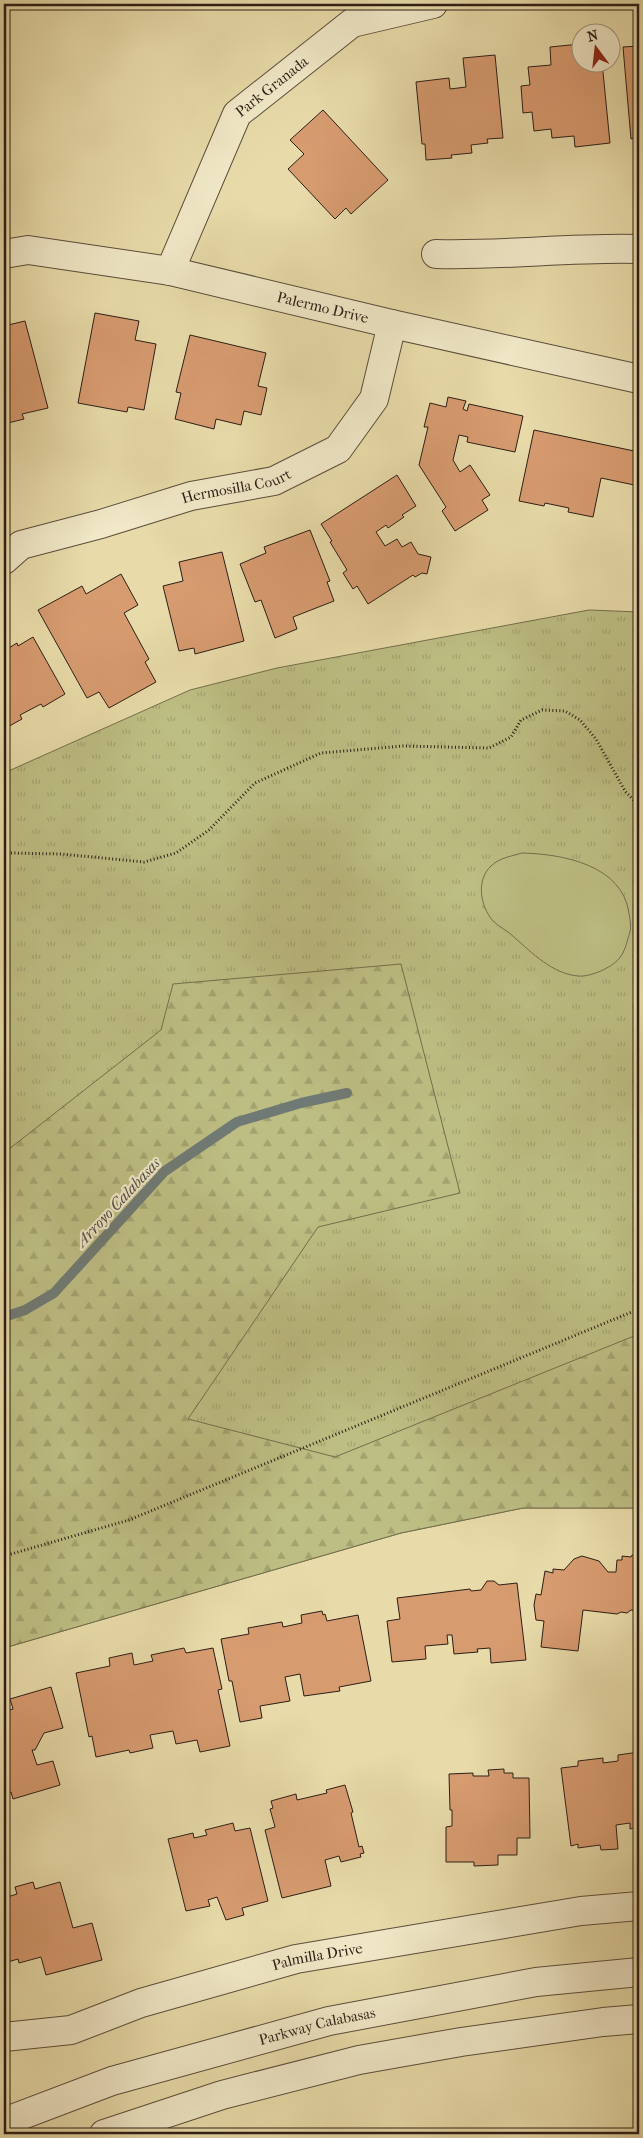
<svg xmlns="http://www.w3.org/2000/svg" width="643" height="2138" font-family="'IM FELL French Canon',serif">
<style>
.grass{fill:url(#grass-tufts);stroke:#746e4d}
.forest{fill:url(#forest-firs);stroke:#746e4d}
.garden{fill:#bdbe83;stroke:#746e4d}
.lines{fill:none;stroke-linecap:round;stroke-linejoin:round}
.stream{stroke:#707a75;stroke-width:10}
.building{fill:#d79b70;stroke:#2c1e17}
.minor-casing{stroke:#5b4d3c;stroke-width:30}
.path{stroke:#2c1e17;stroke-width:3;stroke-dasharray:1 2.5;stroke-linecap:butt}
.minor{stroke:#f0e8c7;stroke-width:28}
.labels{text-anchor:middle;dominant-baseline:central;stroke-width:4.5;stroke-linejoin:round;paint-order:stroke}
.street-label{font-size:15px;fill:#2c1e17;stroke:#f0e8c7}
.water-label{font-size:16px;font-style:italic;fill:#4e4c46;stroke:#f0e8c7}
</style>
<defs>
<pattern id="grass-tufts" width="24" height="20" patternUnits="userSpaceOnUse" patternTransform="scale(1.25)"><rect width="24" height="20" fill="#bdbe83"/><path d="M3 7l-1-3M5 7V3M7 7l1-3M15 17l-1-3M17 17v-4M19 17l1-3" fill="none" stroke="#a3a370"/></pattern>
<pattern id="forest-firs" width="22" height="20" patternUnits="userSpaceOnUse" patternTransform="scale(1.25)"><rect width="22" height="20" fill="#bdbe83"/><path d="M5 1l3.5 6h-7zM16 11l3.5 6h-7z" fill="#a3a370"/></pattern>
</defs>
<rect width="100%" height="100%" fill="#e8dba9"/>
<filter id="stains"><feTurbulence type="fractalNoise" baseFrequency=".004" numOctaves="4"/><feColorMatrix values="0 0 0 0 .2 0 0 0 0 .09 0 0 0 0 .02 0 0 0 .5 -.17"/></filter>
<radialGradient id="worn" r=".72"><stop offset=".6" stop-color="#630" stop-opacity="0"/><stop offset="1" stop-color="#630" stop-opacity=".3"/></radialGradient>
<path class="grass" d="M 589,610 L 639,612 L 639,1508 L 523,1508 L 401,1533 L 4,1648 L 4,773 L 190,690 L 277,668 Z"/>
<path class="forest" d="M 401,964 L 460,1193 L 318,1227 L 188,1419 L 335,1457 L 639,1334 L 639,1508 L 523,1508 L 401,1533 L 4,1648 L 4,1153 L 161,1030 L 173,984 Z"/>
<path class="garden" d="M 522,853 C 563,854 622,865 629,913 C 630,921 632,927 629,935 C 624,954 621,961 603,970 C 597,973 585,977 578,976 C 553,974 532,953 514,937 C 508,931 499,927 493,921 C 480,906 476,880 491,866 C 499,858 512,856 522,853 Z"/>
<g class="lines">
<path class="stream" d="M 4,1317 L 25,1310 L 54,1293 L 165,1171 L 237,1122 L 301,1103 L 347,1093"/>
</g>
<g class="building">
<path d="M 580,44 L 580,62 L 602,62 L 610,143 L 575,147 L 574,136 L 552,138 L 551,129 L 534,131 L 532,112 L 523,113 L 521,86 L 530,85 L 528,67 L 551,65 L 550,47 Z"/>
<path d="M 639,46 L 639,148 L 637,148 L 636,138 L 631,139 L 623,47 Z"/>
<path d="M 495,55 L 503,138 L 487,139 L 488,143 L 471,145 L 472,153 L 451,155 L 452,158 L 426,160 L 425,144 L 422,144 L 416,82 L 449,78 L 450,89 L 466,87 L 463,58 Z"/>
<path d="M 323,110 L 388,180 L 351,214 L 346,208 L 335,219 L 288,169 L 304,154 L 290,140 Z"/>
<path d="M 95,313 L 139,321 L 135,340 L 156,344 L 144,410 L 128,407 L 127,412 L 78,403 Z"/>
<path d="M 25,321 L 48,408 L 22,414 L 24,419 L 4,424 L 4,323 L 4,326 Z"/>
<path d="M 190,335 L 266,353 L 258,386 L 267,388 L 261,415 L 244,411 L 241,425 L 216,419 L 214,429 L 175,419 L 181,393 L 176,392 Z"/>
<path d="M 448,397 L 466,401 L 463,409 L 467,411 L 469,404 L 523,416 L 515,452 L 467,442 L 468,437 L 459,435 L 453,460 L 460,472 L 470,465 L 490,495 L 482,500 L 488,510 L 455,531 L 442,511 L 446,507 L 419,465 L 428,427 L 424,427 L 430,403 L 446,407 Z"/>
<path d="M 534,430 L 639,452 L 639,486 L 601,478 L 593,517 L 568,512 L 569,508 L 545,503 L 544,506 L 519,501 Z"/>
<path d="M 397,475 L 416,506 L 402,515 L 404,517 L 388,528 L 386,525 L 376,532 L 385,546 L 397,539 L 402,547 L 411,542 L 418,554 L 431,557 L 427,574 L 422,573 L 415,577 L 413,575 L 368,604 L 357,586 L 353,589 L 343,573 L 347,570 L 330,542 L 332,541 L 321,524 Z"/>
<path d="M 310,530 L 330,581 L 327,582 L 334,601 L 293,617 L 297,629 L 275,638 L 261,600 L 255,602 L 240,564 L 266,553 L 264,547 Z"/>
<path d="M 222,552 L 244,641 L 195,654 L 194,648 L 179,651 L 163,586 L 183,581 L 179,562 Z"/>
<path d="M 121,574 L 138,605 L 124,613 L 149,659 L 145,662 L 156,682 L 109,708 L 99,692 L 87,698 L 38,610 L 82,586 L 86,594 Z"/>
<path d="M 33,637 L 65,694 L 43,707 L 41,704 L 20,715 L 22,719 L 4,729 L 4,651 L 17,643 L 18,646 Z"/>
<path d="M 632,1555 L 639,1555 L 639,1611 L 631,1610 L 627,1613 L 621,1612 L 617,1614 L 583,1610 L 578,1651 L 541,1647 L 544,1621 L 536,1620 L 534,1605 L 536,1594 L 541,1595 L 545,1571 L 553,1573 L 553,1569 L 564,1570 L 574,1559 L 582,1556 L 599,1561 L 608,1572 L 616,1572 L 617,1560 L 622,1560 L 622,1556 L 631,1557 Z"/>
<path d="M 487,1581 L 494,1581 L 499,1585 L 517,1583 L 526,1660 L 491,1663 L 490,1648 L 477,1649 L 478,1652 L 454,1654 L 452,1635 L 447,1635 L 448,1644 L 425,1646 L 426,1659 L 392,1662 L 387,1621 L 400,1619 L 397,1598 L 470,1589 L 471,1591 L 481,1590 Z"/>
<path d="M 322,1611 L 323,1615 L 325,1614 L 327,1621 L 358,1615 L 371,1681 L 339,1687 L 340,1691 L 304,1696 L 300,1674 L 285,1677 L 290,1701 L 260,1706 L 262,1718 L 240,1722 L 232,1681 L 229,1681 L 221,1639 L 249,1634 L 248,1628 L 282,1622 L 283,1627 L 302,1623 L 301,1615 Z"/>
<path d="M 184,1648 L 186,1653 L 213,1648 L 222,1689 L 218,1690 L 230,1746 L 200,1752 L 197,1740 L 176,1744 L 173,1731 L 150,1735 L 153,1748 L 130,1753 L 129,1750 L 96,1757 L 92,1736 L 89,1737 L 76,1673 L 110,1666 L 109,1658 L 132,1653 L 134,1665 L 153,1661 L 151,1655 Z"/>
<path d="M 51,1687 L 63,1728 L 44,1733 L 35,1750 L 32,1750 L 37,1765 L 53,1761 L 60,1785 L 13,1799 L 11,1792 L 6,1794 L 4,1786 L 4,1702 L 7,1711 L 13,1709 L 10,1699 Z"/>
<path d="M 639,1752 L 639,1827 L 630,1829 L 630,1823 L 616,1825 L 618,1849 L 601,1850 L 600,1845 L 578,1848 L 578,1844 L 571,1846 L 561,1768 L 578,1766 L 578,1761 L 603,1758 L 603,1763 L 618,1761 L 618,1755 Z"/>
<path d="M 504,1769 L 504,1773 L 513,1773 L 513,1778 L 529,1778 L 530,1838 L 517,1838 L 517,1855 L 498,1855 L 498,1865 L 474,1866 L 474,1862 L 446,1862 L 446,1827 L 452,1826 L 452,1810 L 450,1810 L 449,1774 L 473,1773 L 473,1776 L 489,1776 L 488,1770 Z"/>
<path d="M 345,1785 L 353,1812 L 351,1813 L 359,1847 L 362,1846 L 364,1853 L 360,1854 L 361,1857 L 341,1862 L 339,1856 L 325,1860 L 331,1886 L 282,1898 L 265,1830 L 275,1827 L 270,1809 L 273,1808 L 271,1801 L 296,1794 L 297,1800 L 327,1793 L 326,1790 Z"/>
<path d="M 233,1823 L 235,1831 L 250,1828 L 268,1901 L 242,1908 L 244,1915 L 226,1920 L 217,1897 L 208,1900 L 210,1906 L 186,1911 L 168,1839 L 193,1833 L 194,1838 L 207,1835 L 205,1830 Z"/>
<path d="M 33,1882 L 35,1889 L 60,1882 L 73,1928 L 92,1923 L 102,1960 L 46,1975 L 41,1957 L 19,1963 L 18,1959 L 4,1963 L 4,1898 L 17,1894 L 15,1887 Z"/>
</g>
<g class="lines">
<g class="minor-casing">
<g id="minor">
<path id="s1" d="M 4,254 L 28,250 L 170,271 L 392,324 L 639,379"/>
<path d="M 436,254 C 504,256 571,247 639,249"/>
<path id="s2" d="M 170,271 L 237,114 L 352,23 L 433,4"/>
<path id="s3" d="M 4,560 L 21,545 L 101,524 L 191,496 L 274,481 L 338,449 L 374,399 L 392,324"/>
<path id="s4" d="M 4,2037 L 71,2030 L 141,2003 L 296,1959 L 581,1911 L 639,1906"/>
<path id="s5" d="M 4,2122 L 112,2081 L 329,2021 L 536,1982 L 639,1972"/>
<path d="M 104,2134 L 222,2095 L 359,2060 L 461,2042 L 603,2022 L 639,2019"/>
</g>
</g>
<g class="path">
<path d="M 4,854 L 9,853 L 61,854 L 144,862 L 176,853 L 209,830 L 255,783 L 321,753 L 403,746 L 489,748 L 511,737 L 521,720 L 542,710 L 565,711 L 580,720 L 596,739 L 625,791 L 639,806"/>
<path d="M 4,1556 L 129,1520 L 639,1309"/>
</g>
<use href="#minor" class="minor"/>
</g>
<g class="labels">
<g class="street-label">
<text stroke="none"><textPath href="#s2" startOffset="215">Park Granada</textPath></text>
<text stroke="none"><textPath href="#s1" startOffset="325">Palermo Drive</textPath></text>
<text stroke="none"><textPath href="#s3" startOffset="246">Hermosilla Court</textPath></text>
<text stroke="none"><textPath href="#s4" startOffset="325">Palmilla Drive</textPath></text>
<text stroke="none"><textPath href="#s5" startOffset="328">Parkway Calabasas</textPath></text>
</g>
<g class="water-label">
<text transform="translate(118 1202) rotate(-47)">Arroyo Calabasas</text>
</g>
</g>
<rect width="643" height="2138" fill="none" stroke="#e8dba9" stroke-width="20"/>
<rect x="5" y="5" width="633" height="2128" fill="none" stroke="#2c1e17" stroke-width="2.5"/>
<rect x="10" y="10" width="623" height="2118" fill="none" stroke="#2c1e17"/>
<g transform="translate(596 48) rotate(345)"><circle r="24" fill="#f0e8c7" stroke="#a29781"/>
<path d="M0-4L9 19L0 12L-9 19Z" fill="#8f2418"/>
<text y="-8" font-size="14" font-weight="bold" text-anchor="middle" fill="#2c1e17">N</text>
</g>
<rect width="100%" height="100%" filter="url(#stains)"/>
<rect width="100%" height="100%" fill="url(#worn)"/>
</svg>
